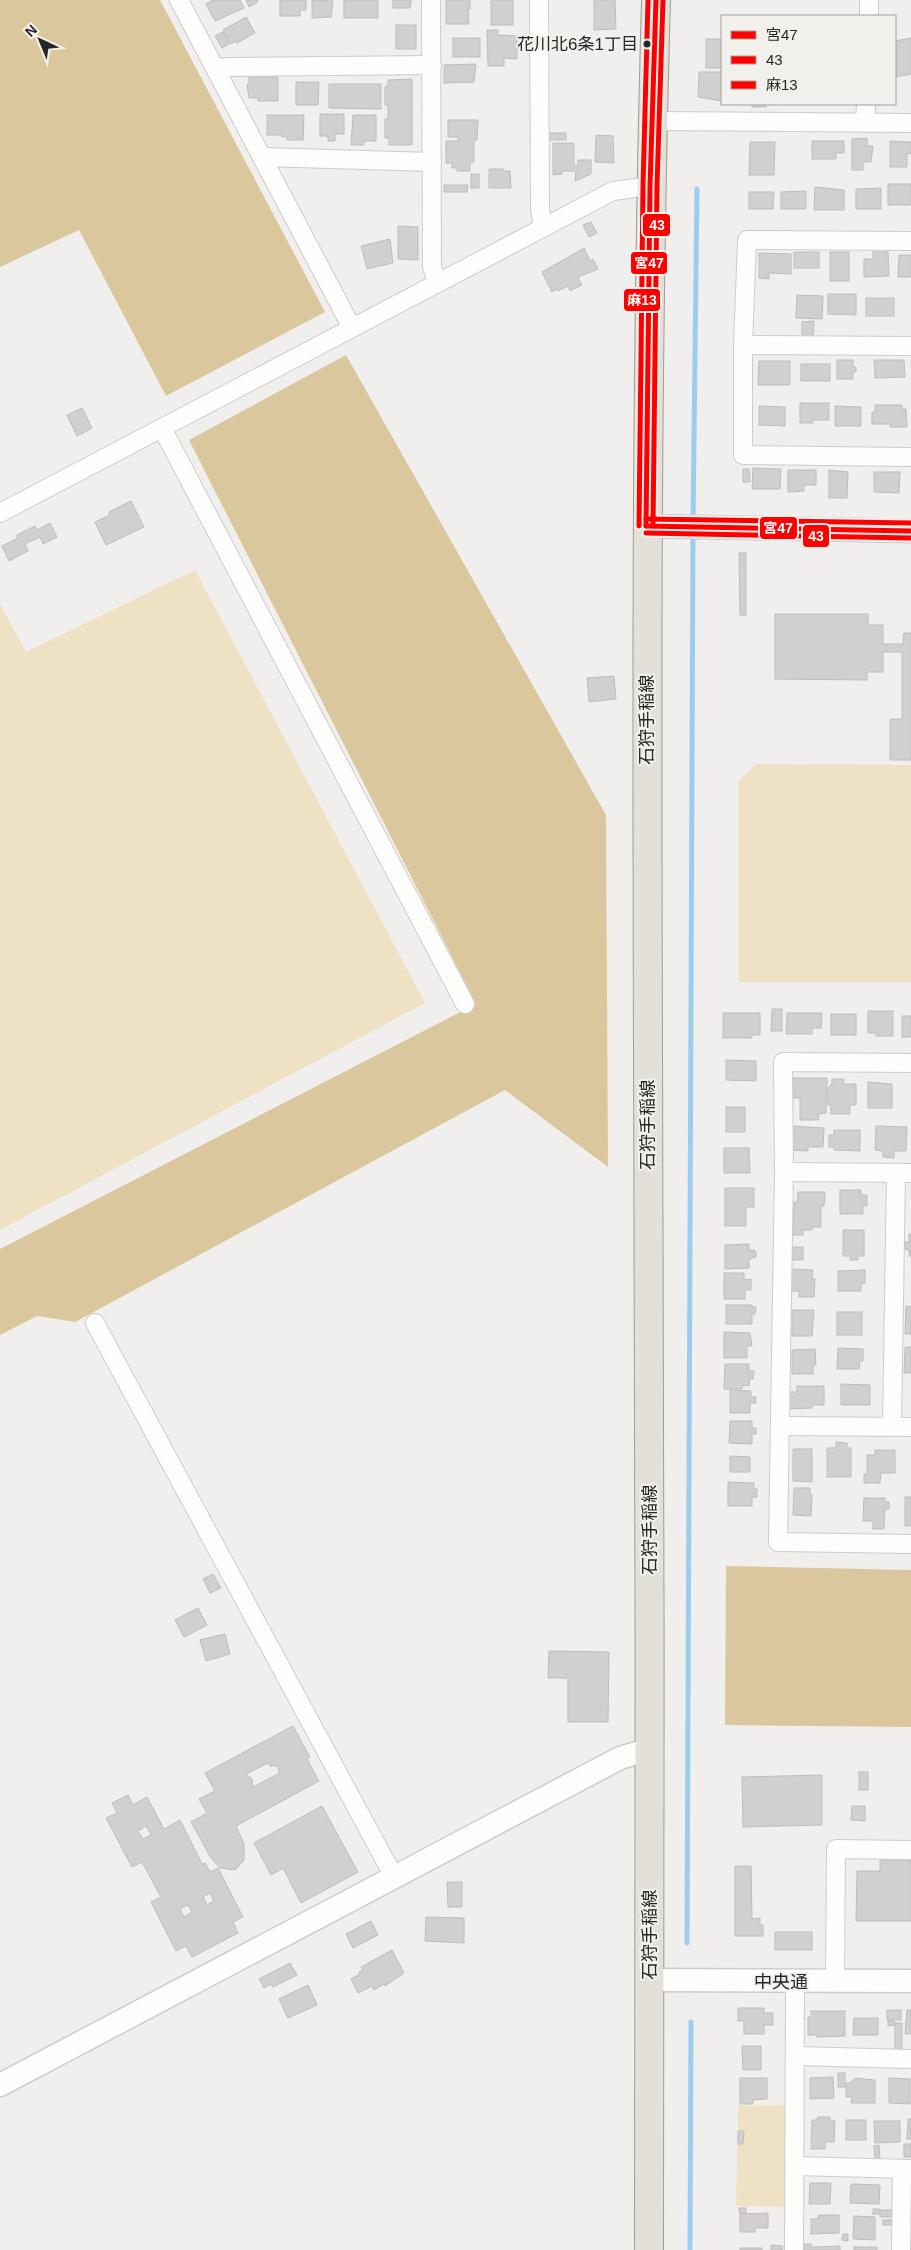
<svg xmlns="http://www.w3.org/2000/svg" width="911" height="2250" font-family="Helvetica,'Noto Sans JP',sans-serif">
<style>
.green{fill:#efe1c4}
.forest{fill:#dac79e}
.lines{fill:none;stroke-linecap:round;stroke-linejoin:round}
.stream{stroke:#9ccdee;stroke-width:5}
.building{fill:#d1d0cf;stroke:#bebdbc;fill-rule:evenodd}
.minor-casing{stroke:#cecccb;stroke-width:20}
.tertiary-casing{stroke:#cecccb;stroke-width:25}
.primary-casing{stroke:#a19c91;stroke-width:30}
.minor{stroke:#fdfdfc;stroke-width:18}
.tertiary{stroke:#fdfdfc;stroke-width:22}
.primary{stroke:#e3e0d9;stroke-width:28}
.bus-1-casing{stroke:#f2f0ec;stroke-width:9}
.bus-2-casing{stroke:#f2f0ec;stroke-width:9}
.bus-3-casing{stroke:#f2f0ec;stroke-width:9}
.bus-1{stroke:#f00;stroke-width:5}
.bus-2{stroke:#f00;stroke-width:5}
.bus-3{stroke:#f00;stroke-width:5}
.bus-dot{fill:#272624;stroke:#f2f0ec;stroke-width:2}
.labels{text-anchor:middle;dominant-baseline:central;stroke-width:4;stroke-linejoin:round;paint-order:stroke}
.bus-label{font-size:17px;fill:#272624;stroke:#f2f0ec;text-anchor:end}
.street-label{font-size:18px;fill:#272624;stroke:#f2f0ec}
.line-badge{stroke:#f2f0ec;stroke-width:2}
.badge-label{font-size:14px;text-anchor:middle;font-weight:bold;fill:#fff}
</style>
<rect width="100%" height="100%" fill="#f1efed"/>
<g class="green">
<path d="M 195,570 L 425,1003 L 0,1230 L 0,604 L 26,652 Z"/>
<path d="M 756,764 L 911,765 L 911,982 L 739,982 L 738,781 Z"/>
<path d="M 787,2105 L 787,2207 L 736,2206 L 738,2106 Z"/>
</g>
<g class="forest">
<path d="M 0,0 L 160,0 L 325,312 L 166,396 L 79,230 L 0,267 Z"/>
<path d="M 346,355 L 606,815 L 608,1167 L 505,1090 L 75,1322 L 37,1316 L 0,1335 L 0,1249 L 476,1004 L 189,440 Z"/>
<path d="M 726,1566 L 911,1570 L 911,1727 L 725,1725 Z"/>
</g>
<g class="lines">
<g class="stream">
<path d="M 693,522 L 697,189"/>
<path d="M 687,1943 L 693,533"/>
<path d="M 690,2250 L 691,2022"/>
</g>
</g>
<g class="building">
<path d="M 213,0 L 240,0 L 244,8 L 215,21 L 206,4 Z"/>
<path d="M 246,0 L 257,0 L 258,2 L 249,7 Z"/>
<path d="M 280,0 L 306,0 L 306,10 L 300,10 L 300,16 L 280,16 Z"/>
<path d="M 312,0 L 333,1 L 331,17 L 312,18 Z"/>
<rect x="344" y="0" width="34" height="18"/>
<path d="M 393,0 L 411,0 L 410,8 L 393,8 Z"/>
<path d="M 446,0 L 470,0 L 470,9 L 468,9 L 469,24 L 446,24 Z"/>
<rect x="491" y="0" width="22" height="25"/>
<path d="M 594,0 L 615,0 L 616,29 L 594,30 Z"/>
<path d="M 246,17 L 255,33 L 237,43 L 236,41 L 231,44 L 223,30 Z"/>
<rect x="396" y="25" width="20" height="24"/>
<path d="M 487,30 L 498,30 L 498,35 L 517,36 L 517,59 L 504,58 L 504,66 L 488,66 Z"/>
<path d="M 223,32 L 229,44 L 222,48 L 215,36 Z"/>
<rect x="453" y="38" width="27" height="19"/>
<path d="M 911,38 L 911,74 L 895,77 L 895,41 Z"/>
<rect x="706" y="39" width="16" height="29"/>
<path d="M 476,64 L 474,82 L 444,83 L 444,65 Z"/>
<path d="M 699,72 L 722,72 L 722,101 L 698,97 Z"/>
<path d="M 249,77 L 278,77 L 278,101 L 258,101 L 258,98 L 249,98 L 247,84 L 249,84 Z"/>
<path d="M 412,79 L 412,145 L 389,145 L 389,138 L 385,138 L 385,119 L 388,119 L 388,105 L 385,105 L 385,86 L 388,86 L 388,80 Z"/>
<path d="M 296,82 L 319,82 L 318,105 L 296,105 Z"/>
<path d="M 329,84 L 381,84 L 381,109 L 329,108 Z"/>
<rect x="752" y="104" width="14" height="3"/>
<path d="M 320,114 L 344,114 L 344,134 L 335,134 L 335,141 L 328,141 L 328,136 L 320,136 Z"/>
<path d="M 267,115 L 304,115 L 303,140 L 287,140 L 287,137 L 282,137 L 282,135 L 267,135 Z"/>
<path d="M 353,115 L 376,115 L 376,141 L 364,141 L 364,145 L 351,145 Z"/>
<path d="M 448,120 L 478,120 L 477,140 L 474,140 L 474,162 L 470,162 L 470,171 L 457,171 L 457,168 L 452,168 L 452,163 L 446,163 L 446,141 L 458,141 L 458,137 L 448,137 Z"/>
<rect x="550" y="133" width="16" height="7"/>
<path d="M 596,135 L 613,136 L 614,163 L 595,162 Z"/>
<path d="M 867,138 L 867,146 L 873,146 L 871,162 L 863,162 L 863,170 L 852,170 L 852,139 Z"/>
<path d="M 812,141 L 844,141 L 844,153 L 836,153 L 836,159 L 812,159 Z"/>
<path d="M 890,141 L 911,142 L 911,154 L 907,153 L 907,167 L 890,167 Z"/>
<path d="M 750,142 L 775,142 L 774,175 L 749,175 Z"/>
<path d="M 553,143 L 574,143 L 574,166 L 578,166 L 578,160 L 591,160 L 591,174 L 575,181 L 576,171 L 562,171 L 562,174 L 553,175 Z"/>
<path d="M 489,169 L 503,169 L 503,171 L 510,171 L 511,188 L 489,188 Z"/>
<rect x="471" y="174" width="8" height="14"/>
<rect x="888" y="184" width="23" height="21"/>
<path d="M 444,185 L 468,185 L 467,192 L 444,192 Z"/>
<path d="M 815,187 L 844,190 L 844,210 L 814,210 Z"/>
<path d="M 881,188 L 881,209 L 856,209 L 856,189 Z"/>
<path d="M 806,191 L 806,209 L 781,209 L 781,192 Z"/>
<path d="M 749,192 L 774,192 L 773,209 L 749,209 Z"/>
<path d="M 591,222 L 597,233 L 589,237 L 583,225 Z"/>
<path d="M 398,226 L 418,227 L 418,260 L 398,259 Z"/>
<path d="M 390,239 L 393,263 L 367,269 L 361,246 Z"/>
<path d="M 584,248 L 590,261 L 593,259 L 598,269 L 578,277 L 582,285 L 570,291 L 568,286 L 558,291 L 557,289 L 552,292 L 542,272 Z"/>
<rect x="794" y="252" width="25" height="16"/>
<rect x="830" y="252" width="19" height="29"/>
<path d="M 873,252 L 888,252 L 889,276 L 864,277 L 864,259 L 873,259 Z"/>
<path d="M 759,253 L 791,254 L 791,274 L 769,273 L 769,279 L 759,278 Z"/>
<path d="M 899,255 L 911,255 L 911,277 L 898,277 Z"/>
<path d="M 828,294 L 856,294 L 856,315 L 828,314 Z"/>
<path d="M 797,295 L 823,296 L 822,319 L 796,318 Z"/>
<rect x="866" y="298" width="28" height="18"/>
<path d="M 814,321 L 813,337 L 802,337 L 802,322 Z"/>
<path d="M 837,360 L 853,360 L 853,367 L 856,367 L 856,372 L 853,372 L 853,379 L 837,379 Z"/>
<path d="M 874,360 L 904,360 L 905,377 L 875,378 Z"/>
<path d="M 759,361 L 790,361 L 790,385 L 758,385 Z"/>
<rect x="801" y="364" width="29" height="17"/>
<path d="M 800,403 L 829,403 L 829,420 L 813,420 L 813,423 L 800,423 Z"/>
<path d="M 875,405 L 902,405 L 902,409 L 906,409 L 907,427 L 890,427 L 890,424 L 872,424 L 872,412 L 875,412 Z"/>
<path d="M 759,406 L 785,407 L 785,426 L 759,425 Z"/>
<path d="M 835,406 L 861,407 L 861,426 L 835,426 Z"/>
<path d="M 82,408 L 92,428 L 77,436 L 67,415 Z"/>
<path d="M 753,468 L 781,469 L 780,489 L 752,489 Z"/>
<path d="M 743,469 L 749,469 L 750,482 L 743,482 Z"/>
<path d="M 788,470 L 816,470 L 816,485 L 804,485 L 804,491 L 788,492 Z"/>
<path d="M 829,470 L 848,472 L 847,498 L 829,498 Z"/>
<path d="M 874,472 L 900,472 L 899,493 L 874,492 Z"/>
<path d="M 131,501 L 144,527 L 106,545 L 95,522 L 110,515 L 109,512 Z"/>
<path d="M 50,523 L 57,537 L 43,544 L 40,537 L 25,544 L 28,551 L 9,561 L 2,546 L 18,538 L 17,535 L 35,526 L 37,530 Z"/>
<path d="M 739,553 L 746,553 L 746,615 L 740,615 Z"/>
<path d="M 775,614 L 868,614 L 868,625 L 883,625 L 883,644 L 903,644 L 904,633 L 911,633 L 911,760 L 890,760 L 890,719 L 902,719 L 902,652 L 883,652 L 883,672 L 867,672 L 867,680 L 775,679 Z"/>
<path d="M 614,676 L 616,699 L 589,702 L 587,678 Z"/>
<path d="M 772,1009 L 782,1009 L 782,1031 L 771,1031 Z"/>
<path d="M 868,1011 L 893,1011 L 893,1036 L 876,1036 L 876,1033 L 868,1033 Z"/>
<path d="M 723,1013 L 760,1013 L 760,1035 L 752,1035 L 752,1038 L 723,1038 Z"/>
<path d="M 787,1013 L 822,1013 L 821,1028 L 812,1028 L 812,1034 L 786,1034 Z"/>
<rect x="831" y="1014" width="25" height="21"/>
<rect x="902" y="1016" width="9" height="21"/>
<path d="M 726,1060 L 756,1061 L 756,1081 L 726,1080 Z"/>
<path d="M 793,1078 L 827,1078 L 826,1113 L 819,1114 L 818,1120 L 800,1120 L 800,1098 L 793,1098 Z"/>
<path d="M 832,1079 L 844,1079 L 843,1084 L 856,1084 L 856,1105 L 850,1105 L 850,1114 L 831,1114 L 831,1105 L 828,1105 L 828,1088 L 832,1084 Z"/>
<path d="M 868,1082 L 892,1084 L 892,1108 L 868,1108 Z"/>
<rect x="726" y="1107" width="19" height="25"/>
<path d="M 791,1126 L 824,1128 L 823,1147 L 808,1147 L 808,1151 L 790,1150 Z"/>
<path d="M 876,1126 L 907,1127 L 906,1151 L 894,1151 L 894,1158 L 883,1157 L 883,1151 L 875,1150 Z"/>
<path d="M 834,1130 L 860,1130 L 860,1151 L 834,1150 L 834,1147 L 829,1147 L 829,1135 L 834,1135 Z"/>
<path d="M 724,1148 L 749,1148 L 750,1173 L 724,1173 Z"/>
<path d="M 725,1188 L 754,1188 L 754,1207 L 746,1207 L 746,1226 L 725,1226 Z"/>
<path d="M 840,1190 L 861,1190 L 861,1195 L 867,1195 L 867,1206 L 863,1206 L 863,1214 L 840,1214 Z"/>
<path d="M 798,1192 L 825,1192 L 824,1206 L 821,1206 L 821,1227 L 812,1227 L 812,1230 L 803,1230 L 803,1235 L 793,1235 L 794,1202 L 797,1202 Z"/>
<path d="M 843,1230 L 864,1230 L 864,1256 L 858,1256 L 858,1260 L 850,1260 L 850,1256 L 843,1256 Z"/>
<path d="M 909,1234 L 911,1234 L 911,1256 L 909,1256 L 909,1250 L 905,1249 L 905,1242 L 909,1242 Z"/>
<path d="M 749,1244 L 749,1250 L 754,1250 L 756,1252 L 756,1257 L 749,1259 L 749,1268 L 725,1269 L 725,1245 Z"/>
<path d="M 790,1247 L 803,1247 L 803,1260 L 789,1260 Z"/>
<path d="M 790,1269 L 813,1270 L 812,1279 L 815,1279 L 814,1297 L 799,1297 L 799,1291 L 789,1291 Z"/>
<path d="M 865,1270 L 865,1283 L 861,1284 L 861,1291 L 838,1291 L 838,1271 Z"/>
<path d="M 724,1273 L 744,1273 L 744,1280 L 751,1279 L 751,1290 L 745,1290 L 745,1299 L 724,1299 Z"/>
<path d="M 726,1305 L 752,1305 L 752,1307 L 756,1307 L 755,1314 L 752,1314 L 752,1324 L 726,1324 Z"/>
<path d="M 906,1306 L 911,1307 L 911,1334 L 905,1334 Z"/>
<path d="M 792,1310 L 814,1310 L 812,1336 L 792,1336 Z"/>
<rect x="837" y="1312" width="25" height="23"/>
<path d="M 724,1332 L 750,1333 L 752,1346 L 747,1346 L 747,1358 L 724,1358 Z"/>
<path d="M 905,1347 L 911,1347 L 911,1373 L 904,1373 Z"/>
<path d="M 838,1348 L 863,1349 L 863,1361 L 860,1361 L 859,1369 L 837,1369 Z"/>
<path d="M 815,1349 L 816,1365 L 813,1365 L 813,1374 L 792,1374 L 792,1350 Z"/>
<path d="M 725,1364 L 749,1364 L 749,1371 L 754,1371 L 753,1379 L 750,1378 L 749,1386 L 743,1385 L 742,1389 L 724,1389 Z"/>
<path d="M 841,1384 L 870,1385 L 870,1405 L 841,1405 Z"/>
<path d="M 797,1386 L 824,1386 L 824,1405 L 812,1405 L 812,1408 L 788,1409 L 788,1392 L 797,1392 Z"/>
<path d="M 730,1390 L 751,1391 L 751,1397 L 756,1397 L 756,1403 L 750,1403 L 750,1413 L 730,1413 Z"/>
<path d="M 730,1421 L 752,1421 L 752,1428 L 756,1428 L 756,1434 L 752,1434 L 752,1444 L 729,1443 Z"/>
<path d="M 836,1442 L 847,1443 L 847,1448 L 851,1448 L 851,1477 L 827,1477 L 827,1448 L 836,1448 Z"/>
<path d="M 793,1449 L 812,1449 L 812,1482 L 793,1481 Z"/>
<path d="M 875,1450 L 895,1450 L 895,1473 L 881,1473 L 880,1483 L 864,1483 L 864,1474 L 867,1474 L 867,1455 L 875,1455 Z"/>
<path d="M 730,1456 L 750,1457 L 750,1472 L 730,1472 Z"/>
<path d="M 728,1482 L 754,1483 L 754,1489 L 757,1489 L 757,1497 L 752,1497 L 752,1506 L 728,1506 Z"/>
<path d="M 794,1488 L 810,1488 L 810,1495 L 812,1495 L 811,1516 L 793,1515 Z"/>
<rect x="905" y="1497" width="6" height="29"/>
<path d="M 864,1498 L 885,1498 L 885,1502 L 889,1502 L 889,1509 L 885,1509 L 884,1529 L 873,1529 L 873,1521 L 863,1521 Z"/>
<path d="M 213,1574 L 221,1588 L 210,1593 L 203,1579 Z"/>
<path d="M 198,1608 L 207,1625 L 184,1637 L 175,1620 Z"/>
<path d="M 225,1634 L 230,1654 L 206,1661 L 200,1640 Z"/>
<path d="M 549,1651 L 609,1652 L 608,1722 L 568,1722 L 568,1678 L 548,1678 Z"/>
<path d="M 293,1726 L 310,1757 L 307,1759 L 319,1781 L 236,1826 L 244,1844 L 244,1860 L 235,1870 L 220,1868 L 211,1858 L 191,1822 L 207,1813 L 199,1799 L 215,1791 L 205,1773 ZM 268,1763 L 270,1766 L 277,1766 L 280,1773 L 253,1787 L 252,1779 L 246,1774 Z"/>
<rect x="859" y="1772" width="9" height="18"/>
<path d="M 822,1775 L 822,1825 L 743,1827 L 742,1777 Z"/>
<path d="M 128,1795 L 133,1805 L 147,1797 L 164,1829 L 180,1820 L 202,1864 L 205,1863 L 210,1872 L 218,1868 L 243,1917 L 233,1922 L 238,1933 L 192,1957 L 186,1946 L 176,1951 L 151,1902 L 161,1897 L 142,1862 L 132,1867 L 106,1818 L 117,1813 L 112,1803 ZM 146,1826 L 151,1835 L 143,1839 L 138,1831 ZM 210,1893 L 214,1901 L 207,1905 L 203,1897 ZM 188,1905 L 192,1912 L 184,1917 L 180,1909 Z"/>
<path d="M 322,1806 L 358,1872 L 301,1903 L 283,1868 L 271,1875 L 254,1843 Z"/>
<path d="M 852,1806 L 865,1806 L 865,1821 L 851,1820 Z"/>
<path d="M 880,1860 L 911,1860 L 911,1921 L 856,1921 L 857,1871 L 880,1871 Z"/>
<path d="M 735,1866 L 751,1866 L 752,1919 L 760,1918 L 760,1925 L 763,1925 L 763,1936 L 735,1936 Z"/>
<path d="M 447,1882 L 462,1882 L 462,1907 L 448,1907 Z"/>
<path d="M 426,1917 L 464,1918 L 464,1943 L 425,1941 Z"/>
<path d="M 371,1921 L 378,1935 L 353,1948 L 346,1934 Z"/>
<rect x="775" y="1932" width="37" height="18"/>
<path d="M 392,1950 L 404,1973 L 385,1986 L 384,1984 L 374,1990 L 372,1986 L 358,1993 L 351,1979 L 360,1974 L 359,1972 L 363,1970 L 361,1967 Z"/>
<path d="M 290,1963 L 297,1975 L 273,1987 L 271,1984 L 264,1988 L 259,1979 Z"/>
<path d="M 308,1985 L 317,2005 L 288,2018 L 279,1999 Z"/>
<path d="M 738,2008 L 764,2008 L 764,2013 L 773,2013 L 773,2025 L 764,2025 L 764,2034 L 744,2034 L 744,2021 L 738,2021 Z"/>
<rect x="887" y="2010" width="14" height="10"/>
<path d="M 907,2010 L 911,2010 L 911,2034 L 905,2034 Z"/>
<path d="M 811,2011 L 845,2011 L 845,2036 L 817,2037 L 817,2035 L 808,2035 L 808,2017 L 811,2017 Z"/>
<path d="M 854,2018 L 878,2018 L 878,2035 L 853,2035 Z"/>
<path d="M 888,2021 L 894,2021 L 894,2025 L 888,2026 Z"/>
<rect x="895" y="2023" width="7" height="28"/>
<path d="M 742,2046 L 761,2046 L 761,2070 L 743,2070 Z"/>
<rect x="838" y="2073" width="7" height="14"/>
<path d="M 833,2077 L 834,2098 L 810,2099 L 810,2078 Z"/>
<path d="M 740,2078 L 767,2078 L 767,2099 L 753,2100 L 753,2104 L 740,2104 Z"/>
<path d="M 855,2078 L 875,2080 L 875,2103 L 851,2103 L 852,2097 L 846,2097 L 846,2083 L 852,2083 L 852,2080 L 855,2080 Z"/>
<path d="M 889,2078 L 910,2079 L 910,2104 L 889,2103 Z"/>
<path d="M 818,2117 L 830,2117 L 830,2120 L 835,2121 L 834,2142 L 825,2142 L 825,2149 L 811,2149 L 812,2120 L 817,2120 Z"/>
<path d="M 908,2119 L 911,2119 L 911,2139 L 907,2139 Z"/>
<rect x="846" y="2120" width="20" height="20"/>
<path d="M 874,2121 L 900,2121 L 900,2142 L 875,2143 Z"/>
<path d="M 738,2131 L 744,2131 L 743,2144 L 738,2144 Z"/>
<rect x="904" y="2144" width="7" height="13"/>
<path d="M 879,2145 L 880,2159 L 875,2159 L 874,2146 Z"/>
<path d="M 810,2183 L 831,2183 L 830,2204 L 809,2204 Z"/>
<path d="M 851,2184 L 880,2185 L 879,2204 L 850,2203 Z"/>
<rect x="739" y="2208" width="7" height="5"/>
<rect x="873" y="2209" width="6" height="5"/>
<rect x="880" y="2210" width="12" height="7"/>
<path d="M 768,2213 L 768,2228 L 755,2228 L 755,2232 L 740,2232 L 740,2214 Z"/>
<path d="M 818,2215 L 839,2215 L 839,2233 L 811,2234 L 811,2219 L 818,2219 Z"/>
<path d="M 854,2216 L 875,2217 L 875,2240 L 853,2239 Z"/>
<rect x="883" y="2220" width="9" height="5"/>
<path d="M 843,2234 L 848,2234 L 848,2241 L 842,2240 Z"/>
<path d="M 804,2244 L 811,2244 L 811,2247 L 840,2246 L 840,2250 L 804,2250 Z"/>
<path d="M 771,2245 L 783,2246 L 782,2250 L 771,2250 Z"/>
<rect x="854" y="2247" width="23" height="3"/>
<rect x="740" y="2248" width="22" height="2"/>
</g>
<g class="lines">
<g class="minor-casing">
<g id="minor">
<path d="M 179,0 L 352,328"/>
<path d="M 431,0 L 432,267 L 437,283"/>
<path d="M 539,0 L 540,209 L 543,227"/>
<path d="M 869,16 L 869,0"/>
<path d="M 215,68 L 228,67 L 432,65"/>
<path d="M 652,121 L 911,123"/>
<path d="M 865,123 L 866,104"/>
<path d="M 262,157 L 432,162"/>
<path d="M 911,241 L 747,240 L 743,345 L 743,455 L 911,457"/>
<path d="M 743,345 L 911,346"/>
<path d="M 162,428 L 465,1004"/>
<path d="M 0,513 L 613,191 L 650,186"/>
<path d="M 911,1063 L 783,1062 L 784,1172 L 778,1542 L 911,1544"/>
<path d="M 784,1172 L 911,1173"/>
<path d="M 95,1323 L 394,1877"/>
<path d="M 780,1426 L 911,1427"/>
<path d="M 892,1427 L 896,1173"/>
<path d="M 835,1982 L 836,1849 L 911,1850"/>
<path d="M 796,2056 L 911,2059"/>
<path d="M 795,2166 L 911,2169"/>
<path d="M 794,2250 L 795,1983"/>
<path d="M 901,2250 L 902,2169"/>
</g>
</g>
<g class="tertiary-casing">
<g id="tertiary">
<path d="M 646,526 L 911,531"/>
<path d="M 651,1980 L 911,1981"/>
<path d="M 0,2085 L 620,1758 L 650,1749"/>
</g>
</g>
<g class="primary-casing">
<path id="primary" d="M 649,2250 C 651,1850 649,1451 648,1051 C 647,701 646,351 656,0"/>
</g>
<use href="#minor" class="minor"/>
<use href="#tertiary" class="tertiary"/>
<use href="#primary" class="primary"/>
<g class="bus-1-casing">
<g id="bus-1">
<path d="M 646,526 L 650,186 L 656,0"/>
<path d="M 646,526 L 911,531"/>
</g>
</g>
<g class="bus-2-casing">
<g id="bus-2">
<path d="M 653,526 L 657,186 L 663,0"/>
<path d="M 646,533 L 911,538"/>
</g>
</g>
<g class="bus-3-casing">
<g id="bus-3">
<path d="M 646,519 L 911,523"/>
<path d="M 639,526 L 643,186 L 648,0"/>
</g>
</g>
<use href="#bus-1" class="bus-1"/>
<use href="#bus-2" class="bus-2"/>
<use href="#bus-3" class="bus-3"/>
</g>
<circle class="bus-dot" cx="647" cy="44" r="4.5"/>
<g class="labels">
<g class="bus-label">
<text x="638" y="44">花川北6条1丁目</text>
</g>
<g class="street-label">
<text transform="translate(647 720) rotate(-90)">石狩手稲線</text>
<text transform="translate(648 1125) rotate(-90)">石狩手稲線</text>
<text transform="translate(650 1530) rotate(-90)">石狩手稲線</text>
<text transform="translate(650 1935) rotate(-90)">石狩手稲線</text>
<text x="781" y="1982">中央通</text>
</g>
</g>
<g class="line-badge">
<rect x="642" y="213" width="29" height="24" rx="5" fill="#f00"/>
<rect x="630" y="251" width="38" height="24" rx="5" fill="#f00"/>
<rect x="623" y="288" width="38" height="24" rx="5" fill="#f00"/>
<rect x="759" y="516" width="39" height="24" rx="5" fill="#f00"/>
<rect x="802" y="524" width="28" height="24" rx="5" fill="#f00"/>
</g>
<g class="badge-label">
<text x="657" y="230">43</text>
<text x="649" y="268">宮47</text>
<text x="642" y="305">麻13</text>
<text x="778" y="533">宮47</text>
<text x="816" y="541">43</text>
</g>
<rect x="721" y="15" width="175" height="90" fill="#f2f0ec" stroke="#a19f9c"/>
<rect x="731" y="31" width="25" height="8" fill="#ff0000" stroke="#a19f9c"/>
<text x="766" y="40" font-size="15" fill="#272624">宮47</text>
<rect x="731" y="56" width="25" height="8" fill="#ff0000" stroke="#a19f9c"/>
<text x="766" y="65" font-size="15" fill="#272624">43</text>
<rect x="731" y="81" width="25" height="8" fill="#ff0000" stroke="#a19f9c"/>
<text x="766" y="90" font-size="15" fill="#272624">麻13</text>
<g transform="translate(40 40) rotate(316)" stroke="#f2f0ec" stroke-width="4" paint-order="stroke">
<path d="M0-4L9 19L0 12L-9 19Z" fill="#272624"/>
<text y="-8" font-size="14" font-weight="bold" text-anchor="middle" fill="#272624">N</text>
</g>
</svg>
